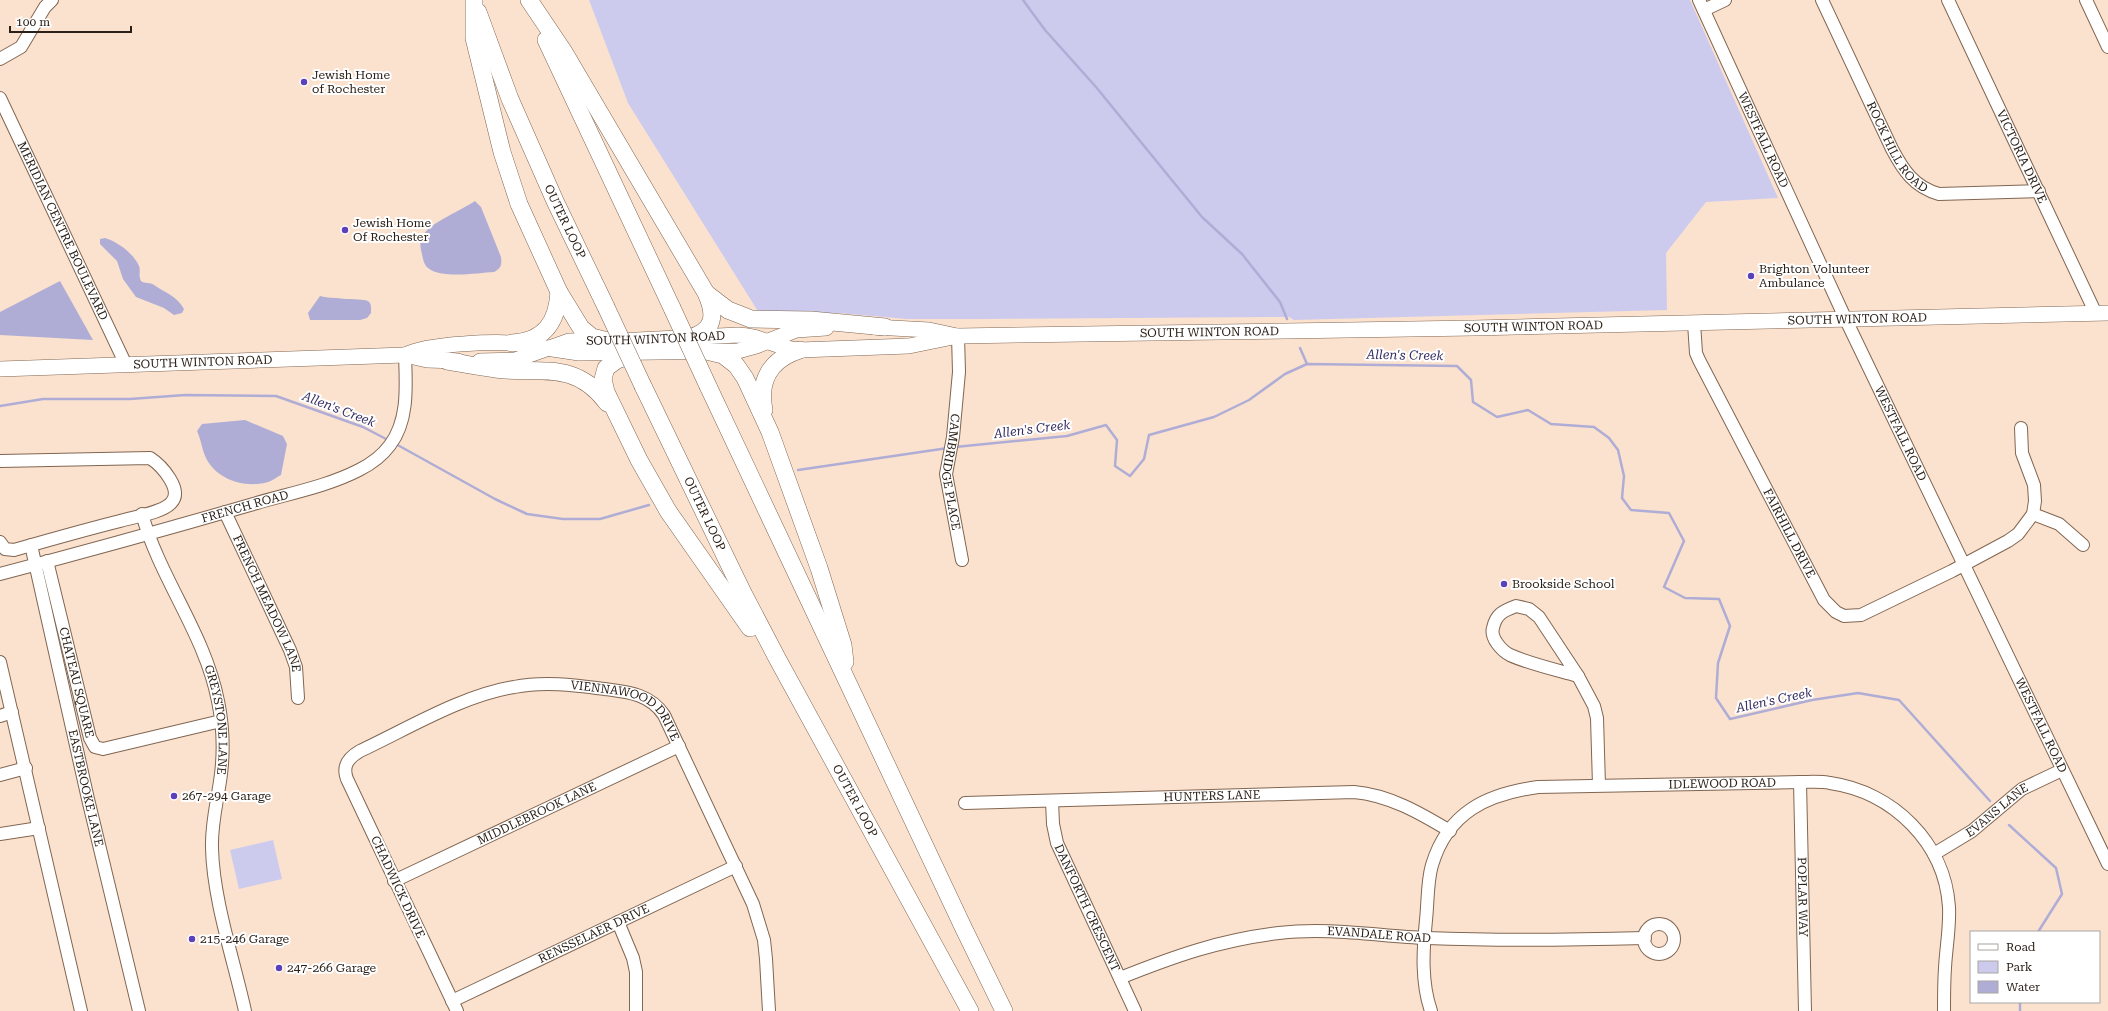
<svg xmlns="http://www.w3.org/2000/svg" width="2108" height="1011" font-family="'Roboto Serif',serif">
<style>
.green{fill:#cccbee}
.water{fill:#afadd5}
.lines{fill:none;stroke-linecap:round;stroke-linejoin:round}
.stream{stroke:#afadd5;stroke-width:2.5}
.minor-casing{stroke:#816651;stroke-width:14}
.major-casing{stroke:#816651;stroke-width:16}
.highway-casing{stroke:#816651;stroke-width:18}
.minor{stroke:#fff;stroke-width:12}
.major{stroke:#fff;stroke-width:15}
.highway{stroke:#fff;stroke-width:17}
.highway-bridge-casing{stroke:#816651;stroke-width:18;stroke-linecap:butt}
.highway-bridge{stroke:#fff;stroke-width:17}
.poi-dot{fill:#5a40b9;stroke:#fff;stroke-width:1.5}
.labels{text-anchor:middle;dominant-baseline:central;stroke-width:4;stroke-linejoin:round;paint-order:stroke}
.poi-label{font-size:12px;fill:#2b2017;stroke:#fff;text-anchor:start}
.street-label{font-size:12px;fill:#2b2017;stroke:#fff}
.water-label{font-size:13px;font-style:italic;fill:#362f63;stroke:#fff}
</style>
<rect width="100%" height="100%" fill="#fbe2cf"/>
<g class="green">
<path d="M 589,0 L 1690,0 L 1778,198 L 1706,202 L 1666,253 L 1667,310 L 1294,320 L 1289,317 L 980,319 L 907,319 L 838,313 L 759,313 L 628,103 Z"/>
<path d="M 273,840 L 282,879 L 239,889 L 230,850 Z"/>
</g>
<g class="water">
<path d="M 475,201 L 481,207 L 501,257 C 502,265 501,268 494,272 C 478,273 441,279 428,268 C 424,265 423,259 422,254 C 420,247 419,240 424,234 C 432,222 462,210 475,201 Z"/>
<path d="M 105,238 C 118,242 133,253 139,266 C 141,271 138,275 141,281 C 145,284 150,282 154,285 C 164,292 177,296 184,309 L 182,313 L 174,315 L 164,308 L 136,297 L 123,279 L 117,261 L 100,244 L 100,239 Z"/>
<path d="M 60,281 L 93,340 L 0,335 L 0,312 Z"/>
<path d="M 320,296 C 330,299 366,299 368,301 C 372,304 371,309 371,313 L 367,318 L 360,320 L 310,320 L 308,313 Z"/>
<path d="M 245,420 L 283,436 L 287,444 L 281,475 C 277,477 272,481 268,482 C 245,489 216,479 206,458 C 202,450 201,439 197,431 L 202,424 Z"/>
</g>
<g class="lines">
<g class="stream">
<path d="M 1023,0 L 1045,30 L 1096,87 L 1202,217 L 1242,254 L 1280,302 L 1287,319"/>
<path d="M 1300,348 L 1307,364"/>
<path d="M 0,406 L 43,399 L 130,399 L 185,395 L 276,396 L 363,427 L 388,440"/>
<path d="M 394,443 L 495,499 L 527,514 L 563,519 L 600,519 L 649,505"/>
<path d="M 955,447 L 1067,436 L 1106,425 L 1117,440 L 1115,466 L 1130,476 L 1144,459 L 1149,435 L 1214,417 L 1249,400 L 1285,374 L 1307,364 L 1457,366 L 1471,380 L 1473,402 L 1497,417 L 1528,410 L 1551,424 L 1594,427 L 1609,438 L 1618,450 L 1624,476 L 1622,498 L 1631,510 L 1669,513 L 1684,541 L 1664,587 L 1685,598 L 1719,599 L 1730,626 L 1718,663 L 1716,698 L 1730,719 L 1812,700 L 1858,693 L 1899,700 L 1990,801"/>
<path d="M 798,470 L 948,448"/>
<path d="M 2009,825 L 2056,868 L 2062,894 L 2038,932"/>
<path d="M 2020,1002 L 2020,1011"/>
</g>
<g class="minor-casing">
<g id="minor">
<path id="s1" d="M 1699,0 L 1846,320 L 2108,864"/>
<path id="s2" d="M 1822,0 L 1892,149 C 1903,170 1914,187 1939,194 L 2039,191"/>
<path id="s3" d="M 1948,0 L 2096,314"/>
<path d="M 2086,0 L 2108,47"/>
<path d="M 1704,10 L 1725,0"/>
<path d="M 0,59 L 21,47 L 45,7 L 52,0"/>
<path id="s4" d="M 0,98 L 126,365"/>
<path id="s5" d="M 1694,323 L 1696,353 L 1699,360 L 1824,600 L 1836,612 L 1844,616 L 1861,615 L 1952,571 L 2008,541 L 2018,534 L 2033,514 L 2035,501 L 2034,485 L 2022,453 L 2021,428"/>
<path id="s6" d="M 958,336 L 959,372 L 953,437 L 946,474 L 962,560"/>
<path d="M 0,461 L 150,458 C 161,465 184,490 171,503 C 162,513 133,517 120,521 C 84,530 49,540 14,550 L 5,549 L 0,542"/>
<path id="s7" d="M 225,512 L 290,650 L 296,667 L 298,698"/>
<path id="s8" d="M 142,514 C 160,579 205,634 218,701 C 223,725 224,749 221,774 C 218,799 211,823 212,848 C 213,899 234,961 245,1011"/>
<path d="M 2033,514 L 2059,524 L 2083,545"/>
<path id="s9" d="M 31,545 L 88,799 L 139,1011"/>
<path id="s10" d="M 47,561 L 90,738 L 95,747 L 103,749 L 221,721"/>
<path id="s11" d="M 0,574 C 84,552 167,529 250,505 C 286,494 326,487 359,470 C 371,464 382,456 390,445 C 409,420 406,385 405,355"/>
<path d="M 1516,606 L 1529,609 L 1539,617 L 1578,676 C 1557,670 1530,664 1510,655 C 1502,651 1490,638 1493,628 C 1496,614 1503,611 1516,606 Z"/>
<path d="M 0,662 L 81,1011"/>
<path d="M 1578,676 L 1594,706 L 1597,718 L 1599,785"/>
<path d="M 0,716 L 12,712"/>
<path d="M 0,775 L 26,768"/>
<path id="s12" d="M 1800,782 L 1805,1011"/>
<path id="s13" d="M 1052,801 L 1053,824 L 1057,843 L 1135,1011"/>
<path id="s14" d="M 965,803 L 1354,792 C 1389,795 1420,813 1450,831"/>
<path d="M 0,834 L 39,828"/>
<path id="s15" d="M 1934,854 L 1972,831 L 2022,789 L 2062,770"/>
<path id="s16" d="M 394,881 L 679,746"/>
<path d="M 618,922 L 633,958 L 636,972 L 636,1011"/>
<circle cx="1659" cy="939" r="15"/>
<path id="s17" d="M 1120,978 C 1175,956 1220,940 1279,933 C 1329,927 1378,936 1427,938 C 1500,941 1572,940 1645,938"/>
<path id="s18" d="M 452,1001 L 736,866"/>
<path id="s19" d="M 457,1011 L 347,779 C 342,766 348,758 360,751 C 407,729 463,695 514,687 C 544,681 574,685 605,689 C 628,692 650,694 664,715 L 753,904 L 764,940 L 766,959 L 769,1011"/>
<path id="s20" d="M 1431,1011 C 1421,982 1423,950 1426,920 C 1428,902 1427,882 1432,865 C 1448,812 1487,794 1538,787 L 1800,782 C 1810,782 1821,781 1830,783 C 1893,792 1945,843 1949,907 C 1950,928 1946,948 1945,968 C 1944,982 1944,997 1944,1011"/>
</g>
</g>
<g class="major-casing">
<g id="major">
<path d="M 874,327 L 929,330 L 957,336"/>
<path d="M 546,348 L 579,353 L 738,351 L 756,346 L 796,330 L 826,328"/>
<path d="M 405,355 C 427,343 499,341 524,344"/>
<path id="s21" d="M 480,361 L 515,360 L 569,341 L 637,340 L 738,335 C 760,335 778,349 800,350 L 909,346 L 958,336 L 1474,328 L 2108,313"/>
<path id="s22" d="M 0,369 L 405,355 L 427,360 L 458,361"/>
</g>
</g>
<g class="highway-casing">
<g id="highway">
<path d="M 529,0 L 564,52 L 706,293 C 716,315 715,331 689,338"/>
<path d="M 474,1 L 474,38 L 502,152 L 519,204 L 559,292 L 581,328 L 592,337 L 608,341"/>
<path id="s23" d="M 478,12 L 510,99 L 555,201 L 606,307"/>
<path d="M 546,40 L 672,308"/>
<path d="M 707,294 L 728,310 L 751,319 L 811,320 L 885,327"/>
<path d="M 512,343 C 545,341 557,322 559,292"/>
<path d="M 706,351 L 723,355 L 736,365 L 745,378 L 770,432 L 819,568 L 843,645 L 845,662"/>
<path d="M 636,353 L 617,360 L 606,368 L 603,379 L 606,392 L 639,460 L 668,511 L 750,628"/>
<path d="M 447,361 C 466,364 485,368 505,370 C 547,372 578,364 607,403"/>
<path id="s24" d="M 643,386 L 742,591 L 777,658 L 970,1011"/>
<path d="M 708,386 L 964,929 L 1004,1011"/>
<path d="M 764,410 C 758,380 771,359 800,350"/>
</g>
</g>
<use href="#minor" class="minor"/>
<use href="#major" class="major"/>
<use href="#highway" class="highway"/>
<g class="highway-bridge-casing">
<g id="highway-bridge">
<path d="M 606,307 L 643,386"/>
<path d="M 672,308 L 708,386"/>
</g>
</g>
<use href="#highway-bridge" class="highway-bridge"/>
</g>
<g class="poi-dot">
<circle cx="304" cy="82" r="4"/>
<circle cx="345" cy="230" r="4"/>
<circle cx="1751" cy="276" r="4"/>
<circle cx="1504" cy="584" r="4"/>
<circle cx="174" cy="796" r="4"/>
<circle cx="192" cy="939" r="4"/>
<circle cx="279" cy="968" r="4"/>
</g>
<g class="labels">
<g class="poi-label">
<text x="312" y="75">Jewish Home<tspan x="312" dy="14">of Rochester</tspan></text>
<text x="353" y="223">Jewish Home<tspan x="353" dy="14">Of Rochester</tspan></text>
<text x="1759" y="269">Brighton Volunteer<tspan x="1759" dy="14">Ambulance</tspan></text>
<text x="1512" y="584">Brookside School</text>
<text x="182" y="796">267-294 Garage</text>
<text x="200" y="939">215-246 Garage</text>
<text x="287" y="968">247-266 Garage</text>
</g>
<g class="street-label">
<text stroke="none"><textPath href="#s1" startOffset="154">WESTFALL ROAD</textPath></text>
<text stroke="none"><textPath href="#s2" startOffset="166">ROCK HILL ROAD</textPath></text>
<text stroke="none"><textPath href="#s3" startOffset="173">VICTORIA DRIVE</textPath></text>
<text stroke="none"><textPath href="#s23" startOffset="227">OUTER LOOP</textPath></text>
<text stroke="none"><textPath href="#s4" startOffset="147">MERIDIAN CENTRE BOULEVARD</textPath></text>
<text stroke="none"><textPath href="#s21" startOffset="1384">SOUTH WINTON ROAD</textPath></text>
<text stroke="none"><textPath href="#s21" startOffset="1060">SOUTH WINTON ROAD</textPath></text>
<text stroke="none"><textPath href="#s21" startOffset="736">SOUTH WINTON ROAD</textPath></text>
<text stroke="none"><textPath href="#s21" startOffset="179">SOUTH WINTON ROAD</textPath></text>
<text stroke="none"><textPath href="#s22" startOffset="203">SOUTH WINTON ROAD</textPath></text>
<text stroke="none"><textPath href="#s1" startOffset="478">WESTFALL ROAD</textPath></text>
<text stroke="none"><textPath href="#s6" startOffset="137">CAMBRIDGE PLACE</textPath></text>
<text stroke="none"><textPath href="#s11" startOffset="254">FRENCH ROAD</textPath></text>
<text stroke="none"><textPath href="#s24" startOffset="142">OUTER LOOP</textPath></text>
<text stroke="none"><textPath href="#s5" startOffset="233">FAIRHILL DRIVE</textPath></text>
<text stroke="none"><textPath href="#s7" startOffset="101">FRENCH MEADOW LANE</textPath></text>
<text stroke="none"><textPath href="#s10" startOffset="125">CHATEAU SQUARE</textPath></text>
<text stroke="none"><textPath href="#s19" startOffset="580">VIENNAWOOD DRIVE</textPath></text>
<text stroke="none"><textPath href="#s8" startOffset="221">GREYSTONE LANE</textPath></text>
<text stroke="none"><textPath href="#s1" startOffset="802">WESTFALL ROAD</textPath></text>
<text stroke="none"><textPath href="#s20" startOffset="472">IDLEWOOD ROAD</textPath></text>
<text stroke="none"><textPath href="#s9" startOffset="249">EASTBROOKE LANE</textPath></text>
<text stroke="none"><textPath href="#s14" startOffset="247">HUNTERS LANE</textPath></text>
<text stroke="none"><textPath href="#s24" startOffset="466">OUTER LOOP</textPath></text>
<text stroke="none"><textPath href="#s15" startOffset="77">EVANS LANE</textPath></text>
<text stroke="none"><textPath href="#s16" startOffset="158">MIDDLEBROOK LANE</textPath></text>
<text transform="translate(398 887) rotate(65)">CHADWICK DRIVE</text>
<text stroke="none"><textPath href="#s12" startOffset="115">POPLAR WAY</textPath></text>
<text stroke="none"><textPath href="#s13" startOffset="114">DANFORTH CRESCENT</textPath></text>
<text stroke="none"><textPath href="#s18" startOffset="157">RENSSELAER DRIVE</textPath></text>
<text stroke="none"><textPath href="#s17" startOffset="266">EVANDALE ROAD</textPath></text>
</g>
<g class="water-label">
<text transform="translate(1405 355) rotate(1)">Allen's Creek</text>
<text transform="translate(339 409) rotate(21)">Allen's Creek</text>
<text transform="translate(1032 429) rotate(-7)">Allen's Creek</text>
<text transform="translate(1774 700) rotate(-12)">Allen's Creek</text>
</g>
</g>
<rect x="1970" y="931" width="130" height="72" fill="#ffffff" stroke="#aaa6a2"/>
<rect x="1978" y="944" width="20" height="6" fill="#ffffff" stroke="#aaa6a2"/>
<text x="2006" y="951" font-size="12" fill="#2b2017">Road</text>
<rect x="1978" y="961" width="20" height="12" fill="#cccbee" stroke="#aaa6a2"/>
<text x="2006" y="971" font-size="12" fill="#2b2017">Park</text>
<rect x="1978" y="981" width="20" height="12" fill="#afadd5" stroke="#aaa6a2"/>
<text x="2006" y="991" font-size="12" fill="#2b2017">Water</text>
<path d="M10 26v6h121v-6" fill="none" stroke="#2b2017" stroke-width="2"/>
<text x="16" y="26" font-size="12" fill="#2b2017" stroke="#ffffff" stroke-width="3" paint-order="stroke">100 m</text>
</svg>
